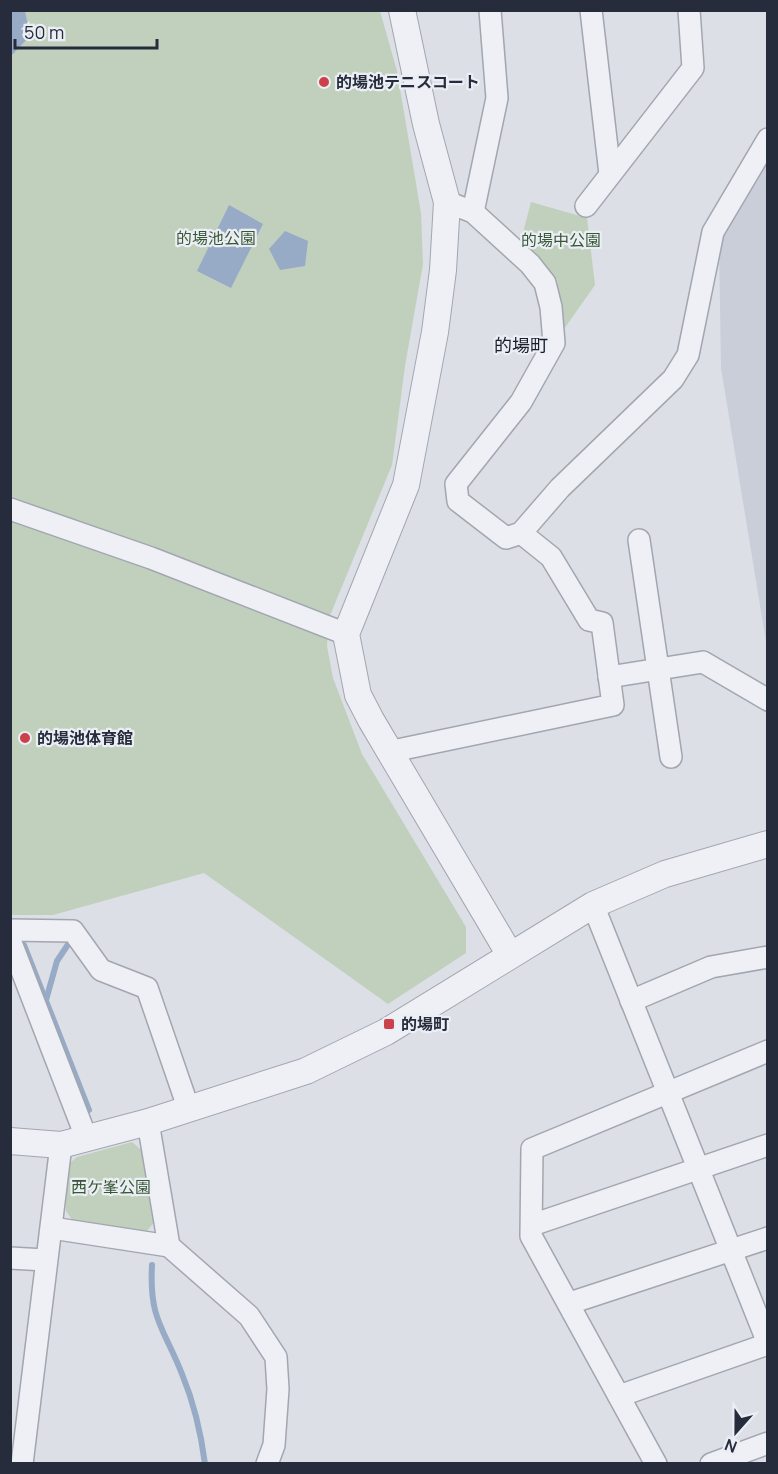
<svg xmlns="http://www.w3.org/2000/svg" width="778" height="1474" font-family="Manrope,'Noto Sans JP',sans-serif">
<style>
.built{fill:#caced8}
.green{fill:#c0d0bd}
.water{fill:#97aac6}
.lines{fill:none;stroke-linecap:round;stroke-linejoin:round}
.stream{stroke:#97aac6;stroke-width:6}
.minor-casing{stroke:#a2a6b0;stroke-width:24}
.tertiary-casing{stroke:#a2a6b0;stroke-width:28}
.minor{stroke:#eff0f5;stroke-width:21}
.tertiary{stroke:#eff0f5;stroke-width:26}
.poi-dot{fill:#cc4149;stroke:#ebeef4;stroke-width:2}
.labels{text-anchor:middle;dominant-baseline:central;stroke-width:4.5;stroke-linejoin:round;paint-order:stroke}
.poi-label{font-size:16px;font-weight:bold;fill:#262c3c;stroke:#ebeef4;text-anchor:start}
.park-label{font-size:16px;fill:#375834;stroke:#ebeef4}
.neighbourhood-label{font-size:18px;fill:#191e2d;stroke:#ebeef4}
</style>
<rect width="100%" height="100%" fill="#dcdfe6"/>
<path class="built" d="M 767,158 L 767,648 L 721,368 L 719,243 Z"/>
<g class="green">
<path d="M 10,11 L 380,11 L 397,71 L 421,213 L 423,264 L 405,366 L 392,465 L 329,618 L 327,646 L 333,678 L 362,754 L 466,927 L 466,953 L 388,1004 L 204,873 L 53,915 L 11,915 Z"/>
<path d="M 531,202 L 587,218 L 595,285 L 564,329 L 557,279 L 520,244 Z"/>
<path d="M 132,1142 L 145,1153 L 156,1220 L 147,1231 L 73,1221 L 66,1211 L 64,1168 L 77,1157 Z"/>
</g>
<g class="water">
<path d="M 11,10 L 25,11 L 30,36 L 11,56 Z"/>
<path d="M 229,205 L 263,224 L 231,288 L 197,271 Z"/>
<path d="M 285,231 L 308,241 L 305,266 L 280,270 L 269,249 Z"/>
</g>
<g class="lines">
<g class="stream">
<path d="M 24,945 L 89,1110"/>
<path d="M 46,1000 L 57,961 L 71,940"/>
<path d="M 152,1265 C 149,1320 164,1328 182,1374 C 194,1403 201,1433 205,1464"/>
</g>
<g class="minor-casing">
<g id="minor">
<path d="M 591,10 L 610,174"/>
<path d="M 447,202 L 473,212 L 530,264 L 545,283 L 551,307 L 554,343 L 521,402 L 456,484 L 458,501 L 506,538 L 521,533 L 560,488 L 673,379 L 688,355 L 713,232 L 768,139"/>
<path d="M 586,206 L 693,68 L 689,10"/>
<path d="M 473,212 L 497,98 L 490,10"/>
<path d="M 10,509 L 151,558 L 346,634"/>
<path d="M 639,540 L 671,757"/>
<path d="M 609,677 L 703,662 L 768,700"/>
<path d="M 388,752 L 613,705 L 602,623 L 589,620 L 551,557 L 521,533"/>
<path d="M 593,905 L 768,1343"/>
<path d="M 10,930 L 73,931 L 101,970 L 147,988 L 188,1107"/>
<path d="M 10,940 L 86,1137"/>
<path d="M 631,1001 L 711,967 L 768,957"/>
<path d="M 148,1122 L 169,1246"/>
<path d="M 532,1225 L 768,1145"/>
<path d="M 52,1228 L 169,1246 L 249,1316 L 276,1357 L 278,1389 L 274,1445 L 267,1464"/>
<path d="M 10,1258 L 45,1260"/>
<path d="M 570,1303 L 768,1238"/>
<path d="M 619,1396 L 768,1344"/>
<path d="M 22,1464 L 61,1145"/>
<path d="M 656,1464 L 531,1236 L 532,1149 L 768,1051"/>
<path d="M 711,1464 L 768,1443"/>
</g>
</g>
<g class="tertiary-casing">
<g id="tertiary">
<path d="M 402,10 L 426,124 L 447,202 L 443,270 L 435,332 L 406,485 L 346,634 L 358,695 L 371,720 L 510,955"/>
<path d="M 10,1141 L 61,1145 L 148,1122 L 306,1071 L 386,1032 L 593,905 L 665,874 L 768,844"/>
</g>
</g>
<use href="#minor" class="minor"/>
<use href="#tertiary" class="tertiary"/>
</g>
<g class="poi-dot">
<circle cx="324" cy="82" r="6"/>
<circle cx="25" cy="738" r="6"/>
<rect x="383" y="1018" width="12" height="12" rx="3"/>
</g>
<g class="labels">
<g class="poi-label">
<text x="336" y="82">的場池テニスコート</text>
<text x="37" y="738">的場池体育館</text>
<text x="401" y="1024">的場町</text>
</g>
<g class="park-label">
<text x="216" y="238">的場池公園</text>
<text x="561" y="240">的場中公園</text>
<text x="111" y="1187">西ケ峯公園</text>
</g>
<g class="neighbourhood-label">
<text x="521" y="345">的場町</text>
</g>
</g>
<rect width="778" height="1474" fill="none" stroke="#262c3c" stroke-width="24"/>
<g transform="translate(736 1432) rotate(201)" stroke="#ebeef4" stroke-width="4.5" paint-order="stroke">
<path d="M0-4.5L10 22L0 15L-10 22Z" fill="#262c3c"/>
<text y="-9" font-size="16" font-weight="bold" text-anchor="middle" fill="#262c3c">N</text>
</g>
<path d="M15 39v9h142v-9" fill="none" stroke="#262c3c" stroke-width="3"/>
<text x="24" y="39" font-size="18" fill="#262c3c" stroke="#ebeef4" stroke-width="4.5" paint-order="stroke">50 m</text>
</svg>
